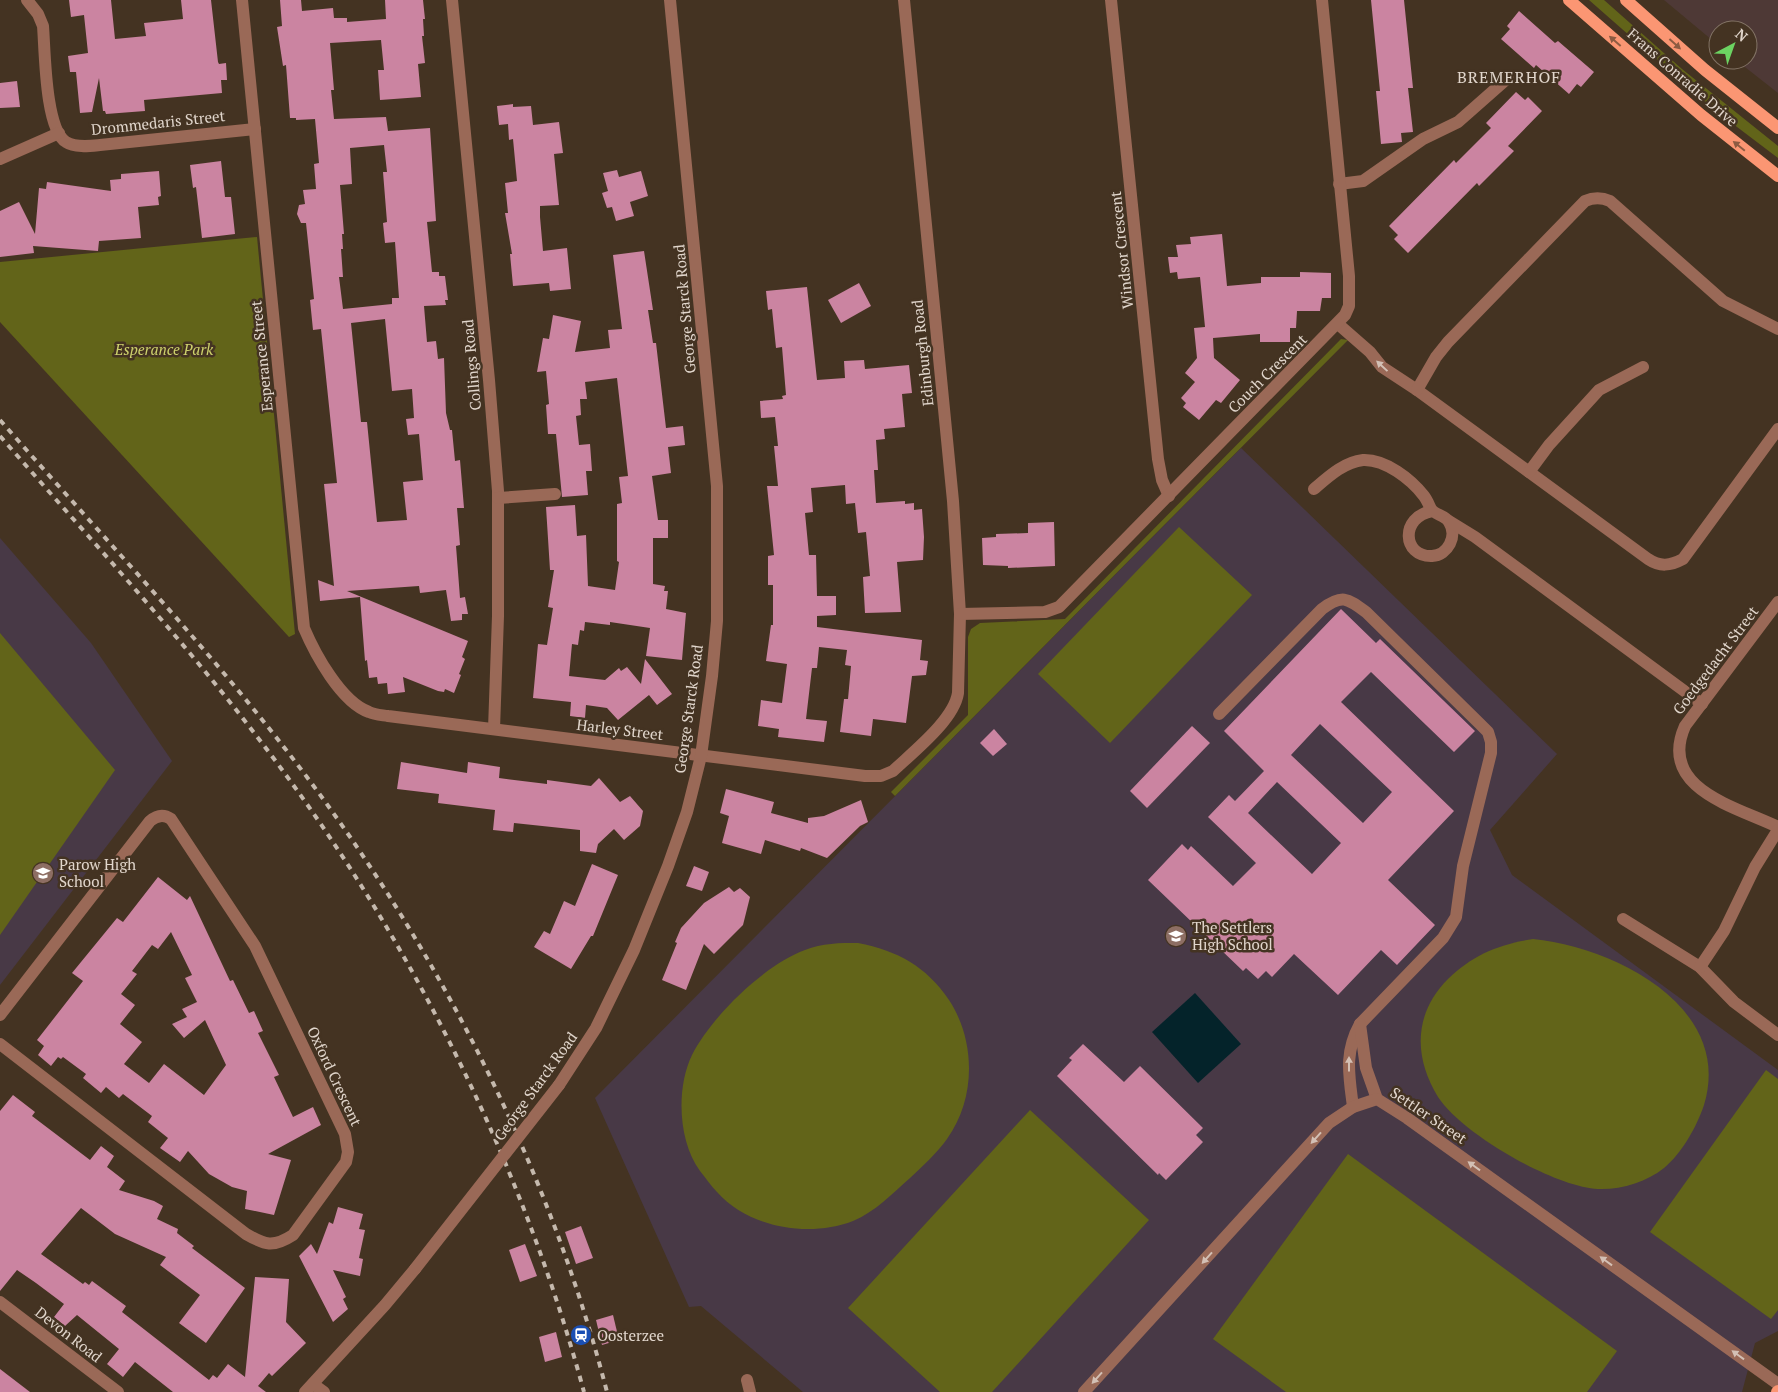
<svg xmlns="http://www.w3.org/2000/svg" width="1778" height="1392" font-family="'PT Serif',serif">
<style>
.education{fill:#483946}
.medical{fill:#4e3936}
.green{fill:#626419}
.water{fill:#04232a}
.building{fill:#cb84a1;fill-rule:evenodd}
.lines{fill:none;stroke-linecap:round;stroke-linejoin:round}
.minor{stroke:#9a6957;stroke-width:12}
.major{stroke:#fb9673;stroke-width:12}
.rail{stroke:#c5b9ad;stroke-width:4;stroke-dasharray:6 6;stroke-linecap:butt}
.minor-bridge{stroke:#9a6957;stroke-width:12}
.oneway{fill:#8d5b42}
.oneway2{fill:#d3c0b5}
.labels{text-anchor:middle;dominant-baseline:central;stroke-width:5;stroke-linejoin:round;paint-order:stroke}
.street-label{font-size:15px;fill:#e1d6cc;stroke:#432}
.park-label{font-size:15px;font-style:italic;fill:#cdd16c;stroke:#432}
.poi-label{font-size:15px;fill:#e1d6cc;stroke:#432;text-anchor:start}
.neighbourhood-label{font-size:16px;letter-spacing:1px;fill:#e1d6cc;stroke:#432}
</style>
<rect width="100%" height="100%" fill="#432"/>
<g class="education">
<path d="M 1241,448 L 1557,754 L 1490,830 L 1512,875 L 1778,1070 L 1778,1331 L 1755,1343 L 1742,1392 L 803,1392 L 701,1306 L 689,1307 L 595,1098 Z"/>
<path d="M 0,538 L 91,643 L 172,761 L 0,985 Z"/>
</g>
<path class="medical" d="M 1664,0 L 1778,0 L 1778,93 L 1736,60 L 1748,60 L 1748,30 L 1718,30 L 1718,45 Z"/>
<g class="green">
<path d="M 1589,0 L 1604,0 L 1682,69 L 1778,146 L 1778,158 L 1712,108 Z"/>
<path d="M 257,237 L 295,634 L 289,637 L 0,322 L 0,262 Z"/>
<path d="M 1341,339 L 1348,340 L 895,796 L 891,792 L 968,715 L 968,637 L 971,629 L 980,623 L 1065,619 Z"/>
<path d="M 1179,527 L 1252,595 L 1110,743 L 1038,674 Z"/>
<path d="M 0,633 L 115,770 L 0,935 Z"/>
<path d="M 1533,939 C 1613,947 1734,1006 1704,1105 C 1697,1126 1682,1153 1664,1168 C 1647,1182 1620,1190 1598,1189 C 1554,1187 1462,1134 1438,1097 C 1413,1056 1414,1013 1448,979 C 1472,955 1500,944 1533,939 Z"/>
<path d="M 858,943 C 898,951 926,966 949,1000 C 976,1041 976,1099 947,1139 C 937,1153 923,1166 910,1178 C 893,1193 875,1212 853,1221 C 809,1238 749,1228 717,1192 C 711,1186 706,1178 700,1171 C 678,1141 676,1088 692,1055 C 712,1016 764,965 805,950 C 822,943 840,943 858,943 Z"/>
<path d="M 1766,1070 L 1778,1079 L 1778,1310 L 1771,1319 L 1650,1232 Z"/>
<path d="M 1030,1110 L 1149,1220 L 992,1392 L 940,1392 L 848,1308 Z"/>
<path d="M 1348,1154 L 1617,1351 L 1587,1392 L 1286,1392 L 1213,1339 Z"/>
</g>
<path class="water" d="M 1195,993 L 1241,1044 L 1198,1083 L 1152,1032 Z"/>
<g class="building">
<path d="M 69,0 L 111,0 L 115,39 L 146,36 L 144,23 L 183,19 L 181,0 L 211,0 L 218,62 L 219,64 L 226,63 L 227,80 L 221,80 L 222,93 L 144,100 L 145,111 L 106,114 L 105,111 L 103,111 L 99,78 L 92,112 L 80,113 L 76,72 L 70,72 L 68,56 L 88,53 L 84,15 L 71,17 Z"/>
<path d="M 280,0 L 301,0 L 302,11 L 333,8 L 334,18 L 347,18 L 347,22 L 386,19 L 385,0 L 423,0 L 425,19 L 423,19 L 424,36 L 422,36 L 425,63 L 418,64 L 421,97 L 380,100 L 378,70 L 384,70 L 381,40 L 330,43 L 334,90 L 331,90 L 334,119 L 386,117 L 388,131 L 430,128 L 436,221 L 427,222 L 432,272 L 439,272 L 439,276 L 445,276 L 448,300 L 445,300 L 446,305 L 424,306 L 427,342 L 436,341 L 438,359 L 444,358 L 446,413 L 450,430 L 452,430 L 455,461 L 460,460 L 464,508 L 457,508 L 460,545 L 456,546 L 460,598 L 465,597 L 468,614 L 462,614 L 462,620 L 451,621 L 446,590 L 420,593 L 419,586 L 347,591 L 468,641 L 462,657 L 465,659 L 459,674 L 461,675 L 454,693 L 445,689 L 444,692 L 438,691 L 403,677 L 405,692 L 388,694 L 387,683 L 378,684 L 377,677 L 369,678 L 367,660 L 365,661 L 360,597 L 320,601 L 318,580 L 334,586 L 324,484 L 337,483 L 321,329 L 313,330 L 310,300 L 314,299 L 306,223 L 301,223 L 297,214 L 299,205 L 305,204 L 303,190 L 316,189 L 314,164 L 319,163 L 315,119 L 296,120 L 296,118 L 290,118 L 286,65 L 283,66 L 277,27 L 282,26 ZM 384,145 L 387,172 L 383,172 L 387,222 L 383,223 L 385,243 L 395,242 L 399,298 L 392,298 L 392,304 L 343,309 L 339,277 L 343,277 L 341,249 L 343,249 L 342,234 L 344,234 L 340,185 L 352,184 L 350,148 ZM 385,319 L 392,391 L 412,389 L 414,418 L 406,419 L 408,435 L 419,434 L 423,480 L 403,482 L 407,520 L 377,522 L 367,422 L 361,422 L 351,323 Z"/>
<path d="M 1371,0 L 1404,0 L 1413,88 L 1408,88 L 1413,132 L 1401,133 L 1402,142 L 1381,144 L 1376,91 L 1380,91 Z"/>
<path d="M 1519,11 L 1555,43 L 1558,41 L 1594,72 L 1581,87 L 1577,84 L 1569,94 L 1536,65 L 1534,68 L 1501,39 L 1510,29 L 1507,26 Z"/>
<path d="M 17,81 L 20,107 L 0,108 L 0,83 Z"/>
<path d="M 1516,92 L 1525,100 L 1528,97 L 1542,111 L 1508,146 L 1514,151 L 1479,186 L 1477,183 L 1408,253 L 1394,239 L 1398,235 L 1389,226 L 1454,160 L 1456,163 L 1491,128 L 1486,123 Z"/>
<path d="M 513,104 L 513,107 L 531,106 L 533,125 L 559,122 L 563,153 L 554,154 L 559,205 L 540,206 L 540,217 L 543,251 L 567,248 L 571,289 L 550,291 L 549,283 L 513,286 L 510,254 L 512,254 L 505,213 L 508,213 L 505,183 L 517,181 L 513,139 L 509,140 L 508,124 L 499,125 L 497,106 Z"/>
<path d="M 221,161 L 225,197 L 231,197 L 235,234 L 202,238 L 196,187 L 193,188 L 190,165 Z"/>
<path d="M 617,170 L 619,177 L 641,171 L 648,196 L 630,202 L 634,216 L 616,221 L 612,207 L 607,208 L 602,193 L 608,191 L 603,173 Z"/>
<path d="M 159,171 L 161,196 L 158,197 L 159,205 L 138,207 L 141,238 L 99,241 L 98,251 L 33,246 L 34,253 L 0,257 L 0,211 L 19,202 L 35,234 L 39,188 L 46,189 L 47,182 L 111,191 L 110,180 L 121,179 L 121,174 Z"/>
<path d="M 1222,234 L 1227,286 L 1261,283 L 1261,277 L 1300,277 L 1300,272 L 1331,273 L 1331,298 L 1322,298 L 1320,311 L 1297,311 L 1296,328 L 1290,328 L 1290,342 L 1260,342 L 1260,334 L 1213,338 L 1214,358 L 1240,380 L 1221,403 L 1216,400 L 1199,420 L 1183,407 L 1186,403 L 1181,398 L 1195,382 L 1185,373 L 1197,358 L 1194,328 L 1205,327 L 1200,277 L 1178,279 L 1177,272 L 1170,273 L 1168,257 L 1178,257 L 1176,245 L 1191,244 L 1190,237 Z"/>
<path d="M 644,251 L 653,310 L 648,310 L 653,343 L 656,343 L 666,428 L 683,426 L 685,445 L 668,447 L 671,473 L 652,476 L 658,520 L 668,520 L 668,538 L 653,538 L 653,584 L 665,586 L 664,591 L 668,591 L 666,609 L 686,613 L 682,660 L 646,656 L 650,628 L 610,622 L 610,625 L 585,622 L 584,631 L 580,630 L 578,645 L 572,644 L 569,676 L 605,680 L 619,668 L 621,671 L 627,667 L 641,684 L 645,659 L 672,694 L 657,705 L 649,695 L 618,720 L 607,708 L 586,705 L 585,718 L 570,716 L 571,702 L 533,698 L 538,644 L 547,645 L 553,608 L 548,607 L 554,570 L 550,570 L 546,507 L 575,505 L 577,536 L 586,535 L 588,586 L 615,590 L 619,562 L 617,561 L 617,504 L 622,503 L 619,477 L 628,476 L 617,378 L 585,382 L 587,399 L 580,399 L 581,415 L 576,416 L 579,445 L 590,444 L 592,471 L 586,471 L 588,495 L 562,497 L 556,434 L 548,434 L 546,405 L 549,404 L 546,371 L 537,372 L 543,338 L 549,339 L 553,315 L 581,321 L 575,352 L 610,348 L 608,330 L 622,329 L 613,255 Z"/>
<path d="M 859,283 L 871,306 L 841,323 L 828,300 Z"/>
<path d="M 807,287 L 817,380 L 845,378 L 844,361 L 864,360 L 865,369 L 909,365 L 912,393 L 902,394 L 905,427 L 884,429 L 885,439 L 876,440 L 878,470 L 874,470 L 876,503 L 905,501 L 905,504 L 914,503 L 914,510 L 922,509 L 924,537 L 923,560 L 897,562 L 901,612 L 865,613 L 863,577 L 870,576 L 866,532 L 858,533 L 855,503 L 846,504 L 845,485 L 811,488 L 813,512 L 805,513 L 809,555 L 816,555 L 817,596 L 836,596 L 836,615 L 817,616 L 817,627 L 922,640 L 920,660 L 928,661 L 926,675 L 912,676 L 906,723 L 873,719 L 871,736 L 840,732 L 844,699 L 848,699 L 851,666 L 845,665 L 847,650 L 819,647 L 817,668 L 812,668 L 806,719 L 827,721 L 824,742 L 778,737 L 779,729 L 758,726 L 761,700 L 782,703 L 787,664 L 766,661 L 771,625 L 773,625 L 773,585 L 768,585 L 768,556 L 774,555 L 767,486 L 778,486 L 774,446 L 778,446 L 775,417 L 761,418 L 760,401 L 783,399 L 782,396 L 786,395 L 782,347 L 776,348 L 772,309 L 768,310 L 766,291 Z"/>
<path d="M 1054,522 L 1055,566 L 1008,568 L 1008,566 L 983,565 L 982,538 L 996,537 L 996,534 L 1028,533 L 1028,523 Z"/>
<path d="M 1341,609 L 1376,643 L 1380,639 L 1475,731 L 1454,752 L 1371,672 L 1341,702 L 1454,811 L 1388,880 L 1435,925 L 1397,965 L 1381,950 L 1338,995 L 1294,954 L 1272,977 L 1266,971 L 1258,979 L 1246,968 L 1243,971 L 1148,880 L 1182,844 L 1188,850 L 1191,846 L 1233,886 L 1256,863 L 1208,817 L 1229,795 L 1235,801 L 1264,771 L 1224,731 ZM 1320,724 L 1392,792 L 1363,823 L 1291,755 ZM 1277,782 L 1341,843 L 1312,874 L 1248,813 Z"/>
<path d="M 1192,726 L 1210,743 L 1147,808 L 1130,791 Z"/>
<path d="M 994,729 L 1007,744 L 993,756 L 980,743 Z"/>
<path d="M 401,762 L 467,773 L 468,762 L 500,767 L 499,778 L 547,784 L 547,780 L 591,786 L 599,778 L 620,802 L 630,796 L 643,811 L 640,826 L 624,840 L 614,829 L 598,844 L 596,853 L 580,851 L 580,830 L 514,823 L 513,832 L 493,830 L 495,810 L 438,803 L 439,794 L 397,789 Z"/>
<path d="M 726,789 L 774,802 L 771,813 L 808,823 L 808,818 L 824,816 L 861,800 L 868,822 L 860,826 L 827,858 L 801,848 L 800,851 L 765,840 L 761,854 L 722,843 L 729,816 L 720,813 Z"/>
<path d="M 592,864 L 618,875 L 593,936 L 591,936 L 571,969 L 534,947 L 544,931 L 550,934 L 564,901 L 575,906 Z"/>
<path d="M 694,866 L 709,872 L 702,891 L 686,886 Z"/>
<path d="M 158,877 L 187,900 L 190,896 L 230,981 L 233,980 L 249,1013 L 254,1011 L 263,1031 L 258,1033 L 279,1075 L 274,1077 L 293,1117 L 313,1107 L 321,1125 L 268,1154 L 291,1160 L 274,1215 L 245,1209 L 247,1191 L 232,1187 L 209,1174 L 188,1151 L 180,1162 L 160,1148 L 168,1138 L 148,1122 L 152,1116 L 123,1094 L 119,1098 L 106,1087 L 101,1093 L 83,1078 L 86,1074 L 63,1057 L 61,1059 L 58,1057 L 51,1066 L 38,1055 L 44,1046 L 37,1040 L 83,981 L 72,973 L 117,918 L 123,922 ZM 171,932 L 192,975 L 185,978 L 197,1002 L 182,1009 L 187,1017 L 172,1024 L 184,1038 L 205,1020 L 226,1065 L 204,1095 L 164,1064 L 149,1083 L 124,1064 L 142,1042 L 120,1024 L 135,1005 L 121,994 L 137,974 L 132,971 L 152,945 L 158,949 Z"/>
<path d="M 729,887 L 734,892 L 740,888 L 750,897 L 743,925 L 714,954 L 704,944 L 686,990 L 662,980 L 677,943 L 675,942 L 681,928 L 704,903 Z"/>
<path d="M 1083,1044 L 1124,1082 L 1140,1066 L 1203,1128 L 1196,1135 L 1203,1142 L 1166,1180 L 1159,1173 L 1158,1175 L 1057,1076 L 1072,1060 L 1069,1058 Z"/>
<path d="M 13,1095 L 35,1112 L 32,1116 L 90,1160 L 101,1146 L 114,1156 L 107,1167 L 125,1181 L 119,1190 L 154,1201 L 163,1206 L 157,1219 L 178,1229 L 177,1233 L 194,1246 L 192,1248 L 245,1288 L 206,1343 L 179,1323 L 200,1295 L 160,1265 L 166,1257 L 115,1234 L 81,1208 L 41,1254 L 83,1284 L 85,1282 L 89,1285 L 92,1281 L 126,1306 L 122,1312 L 209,1380 L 213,1375 L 217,1378 L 228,1364 L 245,1377 L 255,1277 L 289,1279 L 286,1322 L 306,1343 L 272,1376 L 269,1373 L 258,1386 L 266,1392 L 173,1392 L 135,1362 L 123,1377 L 107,1364 L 119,1349 L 77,1315 L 65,1326 L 54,1317 L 64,1304 L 36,1283 L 17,1270 L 0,1291 L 0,1111 Z"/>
<path d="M 338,1207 L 363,1214 L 359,1229 L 365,1230 L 359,1258 L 363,1259 L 360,1276 L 333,1270 L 346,1297 L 343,1299 L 348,1309 L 333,1322 L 299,1256 L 311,1244 L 317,1254 L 329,1222 L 333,1224 Z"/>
<path d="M 581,1226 L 593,1258 L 576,1264 L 565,1232 Z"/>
<path d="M 525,1244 L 537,1276 L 520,1282 L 509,1250 Z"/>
<path d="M 613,1315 L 619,1340 L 602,1345 L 596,1320 Z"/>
<path d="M 556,1332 L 562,1357 L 545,1362 L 539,1337 Z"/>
<path d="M 0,1369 L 30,1392 L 0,1392 Z"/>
</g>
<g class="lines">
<g class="minor">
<path d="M 27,0 L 38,14 L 43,26 C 45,50 45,129 66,142 C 75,148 90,146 100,145 L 255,129"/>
<path d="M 242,0 L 304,628 C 315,654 341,702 369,712 C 375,715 382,715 388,716 L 865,776 L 881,776 L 893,771 C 913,752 954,720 958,693 L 960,614 L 953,501 L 904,0"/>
<path d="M 452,0 L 489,380 L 498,491 L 498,616 L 494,729"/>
<path d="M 1111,0 L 1158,459 L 1162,480 L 1169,496"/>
<path d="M 0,159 L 59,133"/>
<path d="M 1339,184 L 1363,181 L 1423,139 L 1458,122 L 1509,77"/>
<path d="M 1338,324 L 1370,352 L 1382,367 L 1417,390 L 1648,559 C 1660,567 1670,566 1683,559 L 1778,429"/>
<path d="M 1417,390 L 1436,357 L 1448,342 L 1585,201 C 1594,197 1601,197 1610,201 L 1723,301 L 1778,329"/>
<path d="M 1529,472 L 1549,445 L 1599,390 L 1643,367"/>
<path d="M 1314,489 C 1328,477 1344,462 1363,460 C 1385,459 1411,479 1424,496 C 1427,500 1429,505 1431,509 C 1435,515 1445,515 1449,522 C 1458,536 1448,555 1432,556 C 1402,557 1400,517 1432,511"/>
<path d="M 498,498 L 555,494"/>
<path d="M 1449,521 L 1475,537 L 1702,704"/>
<path d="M 1778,602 L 1685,726 C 1657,789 1737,807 1778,827"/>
<path d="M 960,614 L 1045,612 L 1059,607 L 1345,315 L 1349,306 L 1349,276 L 1322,0"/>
<path d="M 1219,714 L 1322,609 C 1342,594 1347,598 1366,612 L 1480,724 L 1488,732 L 1491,742 L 1491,753 L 1463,866 L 1456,917 L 1443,938 L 1360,1024 C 1344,1053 1349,1075 1353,1107"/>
<path d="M 1623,919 L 1700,967 L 1734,1002 L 1778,1035"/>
<path d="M 1700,967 L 1724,931 L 1755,867 L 1778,830"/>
<path d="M 0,1015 L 150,821 C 157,815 164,814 171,819 L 255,946 L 345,1134 L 348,1152 L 346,1162 L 293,1235 C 273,1248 265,1245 246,1234 L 0,1044"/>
<path d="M 1360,1024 L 1366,1068 L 1377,1099"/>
<path d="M 559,1085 L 596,1028 L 634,950 L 668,866 L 687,812 L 701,756 L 712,676 L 717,621 L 717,486 L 670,0"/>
<path d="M 0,1302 L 118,1392"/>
<path d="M 747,1380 L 750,1392"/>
<path d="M 313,1384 L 324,1392"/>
<path d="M 305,1392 L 385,1305 L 415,1269"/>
<path d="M 1084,1392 L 1329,1123 L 1353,1107 L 1377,1099 L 1407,1118 L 1778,1384"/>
</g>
<g class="major">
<path d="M 1569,0 L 1701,115 L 1778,176"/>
<path d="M 1626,0 L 1705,70 L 1778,128"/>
<path d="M 1777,1392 L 1778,1391"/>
</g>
<g class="rail">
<path d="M 0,420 C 100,534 205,644 297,764 C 438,948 549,1167 607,1392"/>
<path d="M 0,436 C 96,546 196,653 283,771 C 419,955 524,1170 584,1392"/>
</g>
<path class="minor-bridge" d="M 415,1269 L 559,1085"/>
</g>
<defs><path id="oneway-solid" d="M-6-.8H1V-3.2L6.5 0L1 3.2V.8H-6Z" transform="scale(1.25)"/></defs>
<g class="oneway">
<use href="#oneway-solid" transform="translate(1615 41) rotate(-139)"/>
<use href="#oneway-solid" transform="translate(1675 44) rotate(42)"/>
<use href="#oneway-solid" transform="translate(1739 146) rotate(-141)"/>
</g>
<g class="oneway2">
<use href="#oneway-solid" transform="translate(1382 366) rotate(-137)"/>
<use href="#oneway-solid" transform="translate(1349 1064) rotate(-90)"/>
<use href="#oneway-solid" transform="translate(1316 1138) rotate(132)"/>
<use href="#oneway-solid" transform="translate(1474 1166) rotate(-144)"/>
<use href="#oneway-solid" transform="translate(1207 1258) rotate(132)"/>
<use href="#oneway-solid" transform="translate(1606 1261) rotate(-144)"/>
<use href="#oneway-solid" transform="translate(1738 1355) rotate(-144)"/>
<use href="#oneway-solid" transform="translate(1097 1378) rotate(132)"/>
</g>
<defs>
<g id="school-disc" transform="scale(1.125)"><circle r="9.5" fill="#8d6e63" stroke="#432"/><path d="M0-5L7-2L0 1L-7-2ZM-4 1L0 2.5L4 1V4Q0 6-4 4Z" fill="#fff"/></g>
<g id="station-disc" transform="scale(1.125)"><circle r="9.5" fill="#1a4fb4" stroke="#432"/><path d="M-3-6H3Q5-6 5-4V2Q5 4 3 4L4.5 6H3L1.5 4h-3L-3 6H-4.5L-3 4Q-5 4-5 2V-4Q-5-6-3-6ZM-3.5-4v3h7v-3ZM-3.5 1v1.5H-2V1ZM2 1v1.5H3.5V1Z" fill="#fff"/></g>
</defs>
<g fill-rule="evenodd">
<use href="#school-disc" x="43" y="873"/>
<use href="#school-disc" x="1176" y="936"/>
<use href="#station-disc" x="581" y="1335"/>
</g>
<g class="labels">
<g class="street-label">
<text transform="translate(1683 77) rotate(41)">Frans Conradie Drive</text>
<text transform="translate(158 122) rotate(-6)">Drommedaris Street</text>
<text transform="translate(1121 250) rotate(-96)">Windsor Crescent</text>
<text transform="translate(684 309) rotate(-95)">George Starck Road</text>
<text transform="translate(922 353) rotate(-96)">Edinburgh Road</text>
<text transform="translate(261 356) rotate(-96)">Esperance Street</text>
<text transform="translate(471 365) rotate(-95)">Collings Road</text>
<text transform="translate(1267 373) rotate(-45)">Couch Crescent</text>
<text transform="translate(1715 660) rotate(-53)">Goedgedacht Street</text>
<text transform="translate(688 709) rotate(-82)">George Starck Road</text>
<text transform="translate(620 729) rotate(7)">Harley Street</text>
<text transform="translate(335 1076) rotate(65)">Oxford Crescent</text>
<text transform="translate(535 1086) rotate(-54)">George Starck Road</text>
<text transform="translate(1429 1115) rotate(34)">Settler Street</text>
<text transform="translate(69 1334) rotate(38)">Devon Road</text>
</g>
<g class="park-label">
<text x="164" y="349">Esperance Park</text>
</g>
<g class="poi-label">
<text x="59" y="864">Parow High<tspan x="59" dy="17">School</tspan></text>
<text x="1192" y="927">The Settlers<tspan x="1192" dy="17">High School</tspan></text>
<text x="597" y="1335">Oosterzee</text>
</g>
<g class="neighbourhood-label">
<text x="1509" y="77">BREMERHOF</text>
</g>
</g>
<g transform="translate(1733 45) rotate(41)"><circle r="24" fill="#443322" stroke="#837466"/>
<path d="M0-4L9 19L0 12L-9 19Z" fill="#6cd362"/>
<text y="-8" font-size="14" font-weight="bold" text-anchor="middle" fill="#e1d6cc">N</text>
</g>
</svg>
